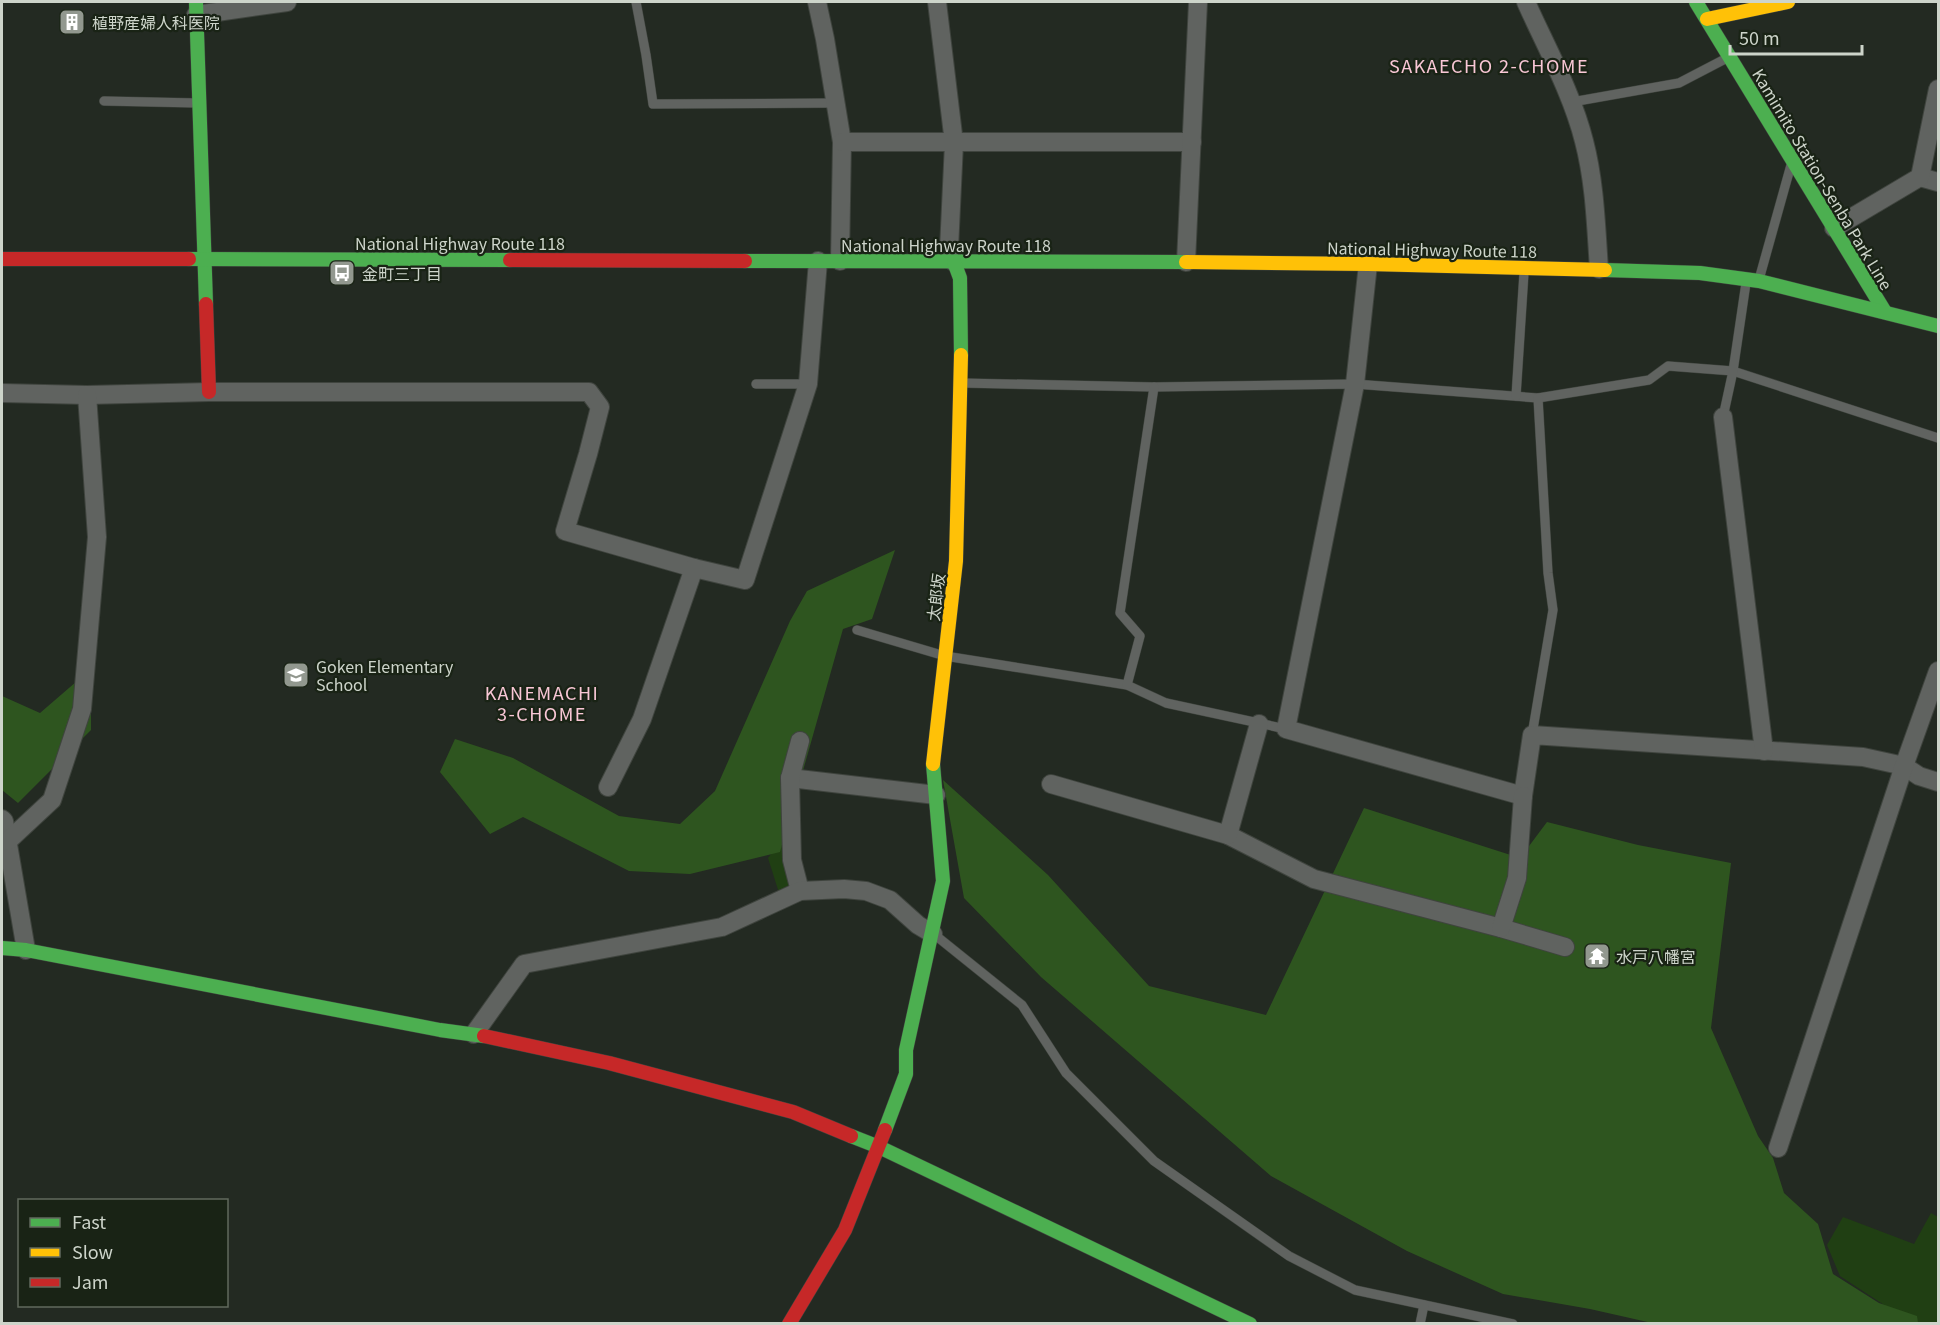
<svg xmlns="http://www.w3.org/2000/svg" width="1940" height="1325" font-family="Georgia,'Noto Sans JP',serif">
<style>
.green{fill:#203f13}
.forest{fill:#2e551f}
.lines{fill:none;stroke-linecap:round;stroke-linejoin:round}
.lane-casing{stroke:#3f443e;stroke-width:10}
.street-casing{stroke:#3f443e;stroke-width:20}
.fast-casing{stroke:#3f443e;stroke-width:15}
.slow-casing{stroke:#3f443e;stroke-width:15}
.jam-casing{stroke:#3f443e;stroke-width:15}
.lane{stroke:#606360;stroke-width:9}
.street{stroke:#606360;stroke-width:18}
.fast{stroke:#4caf50;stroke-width:14}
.slow{stroke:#ffc107;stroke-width:14}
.jam{stroke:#c62828;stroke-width:14}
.labels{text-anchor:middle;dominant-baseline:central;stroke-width:4.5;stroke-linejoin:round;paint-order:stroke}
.poi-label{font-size:16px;fill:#cdd4ca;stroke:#192315;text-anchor:start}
.street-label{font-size:16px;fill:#cdd4ca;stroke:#192315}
.neighbourhood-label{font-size:18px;letter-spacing:1.5px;fill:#f9c7d6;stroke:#192315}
</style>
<rect width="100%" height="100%" fill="#232a22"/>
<g class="green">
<path d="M 788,833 L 797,889 L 780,896 L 768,858 Z"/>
<path d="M 1931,1213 L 1938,1217 L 1938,1323 L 1915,1323 L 1904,1318 L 1840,1276 L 1827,1245 L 1843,1217 L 1914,1244 Z"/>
</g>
<g class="forest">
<path d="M 895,550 L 872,619 L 843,629 L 780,852 L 690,874 L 629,871 L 523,817 L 490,834 L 440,772 L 455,739 L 513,758 L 619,816 L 680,824 L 715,791 L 790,621 L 807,591 Z"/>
<path d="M 91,669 L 91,730 L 18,803 L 2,790 L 2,696 L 40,713 Z"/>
<path d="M 943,780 L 1048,875 L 1149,986 L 1266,1015 L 1364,808 L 1520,858 L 1547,822 L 1638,845 L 1731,863 L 1711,1028 L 1758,1136 L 1773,1158 L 1784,1193 L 1818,1224 L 1833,1274 L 1879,1303 L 1917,1316 L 1918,1323 L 1652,1323 L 1590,1309 L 1503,1294 L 1407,1251 L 1271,1176 L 1041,977 L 964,898 Z"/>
</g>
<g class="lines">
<g class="lane-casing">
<g id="lane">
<path d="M 636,2 L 646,55 L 653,104 L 836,103"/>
<path d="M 104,101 L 197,103"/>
<path d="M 1572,102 L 1679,83 L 1727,58"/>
<path d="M 1760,276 L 1791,165"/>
<path d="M 962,383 L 1154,387 L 1355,384 L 1538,398 L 1649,380 L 1668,366 L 1733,371 L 1938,438"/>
<path d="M 756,384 L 808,384"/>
<path d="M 1516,396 L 1524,273"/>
<path d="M 1723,417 L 1733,371 L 1746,283"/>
<path d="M 857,630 L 945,656 L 1127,685 L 1166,703 L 1286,729"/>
<path d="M 1127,685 L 1140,636 L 1120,613 L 1154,387"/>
<path d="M 1532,735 L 1553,610 L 1548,573 L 1538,398"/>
<path d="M 935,935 L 1022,1005 L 1066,1073 L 1154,1161 L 1289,1256 L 1355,1290 L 1513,1324"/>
<path d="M 1420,1324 L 1424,1305"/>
</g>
</g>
<g class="street-casing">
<g id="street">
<path d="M 817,2 L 825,39 L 842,142 L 840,261"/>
<path d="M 937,2 L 954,143 L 949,249 L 954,262"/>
<path d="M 1526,2 C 1546,47 1572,93 1584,141 C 1595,183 1596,227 1599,269"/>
<path d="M 196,15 L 287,2"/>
<path d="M 842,142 L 1192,142"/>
<path d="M 1920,177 L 1938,182"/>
<path d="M 1834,228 L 1920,177 L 1938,89"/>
<path d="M 1186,262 L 1198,2"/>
<path d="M 1368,264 L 1355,384 L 1286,729 L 1523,796 L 1532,735 L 1863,757 L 1904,766 L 1919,776 L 1938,782"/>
<path d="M 2,393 L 87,395 L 209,392 L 589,392 L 600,407 L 588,454 L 565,531 L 694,568 L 745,580 L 808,384 L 818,261"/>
<path d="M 1723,417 L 1764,751"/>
<path d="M 790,778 L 936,795"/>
<path d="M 1051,784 L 1228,835 L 1314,879 L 1501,928 L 1565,947"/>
<path d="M 608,787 L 642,719 L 694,568"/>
<path d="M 2,819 L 4,821 L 26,950"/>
<path d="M 1228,835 L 1259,724"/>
<path d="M 8,841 L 52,800 L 82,709 L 97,537 L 87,395"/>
<path d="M 800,891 L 792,860 L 790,778 L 800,741"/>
<path d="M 1501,928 L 1517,878 L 1523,796"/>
<path d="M 474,1034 L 524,964 L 722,927 L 800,891 L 844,889 L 866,891 L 890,900 L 918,925 L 933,934"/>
<path d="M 1778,1148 L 1904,766 L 1938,671"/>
</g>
</g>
<g class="fast-casing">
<g id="fast">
<path d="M 196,2 L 206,304"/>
<path d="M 1696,2 L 1885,312"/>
<path d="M 189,259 L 510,260"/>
<path d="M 745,261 L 1186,262"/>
<path d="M 954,262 L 960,278 L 961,355"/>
<path d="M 1605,270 L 1700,273 L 1759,281 L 1938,326"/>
<path d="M 2,948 L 26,950 L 440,1030 L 484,1036"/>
<path d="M 885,1130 L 906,1074 L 906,1050 L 943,881 L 933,764"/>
<path d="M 851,1136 L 879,1147 L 1250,1324"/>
</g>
</g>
<g class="slow-casing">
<g id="slow">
<path d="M 1707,19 L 1788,2"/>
<path d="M 1186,262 L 1368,264 L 1605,270"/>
<path d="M 933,764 L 956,561 L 961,355"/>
</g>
</g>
<g class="jam-casing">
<g id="jam">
<path d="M 2,259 L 189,259"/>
<path d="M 510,260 L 745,261"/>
<path d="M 206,304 L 209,392"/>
<path d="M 484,1036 L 609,1063 L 793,1112 L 851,1136"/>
<path d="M 789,1324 L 845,1230 L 885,1130"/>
</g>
</g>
<use href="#lane" class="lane"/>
<use href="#street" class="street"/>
<use href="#fast" class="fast"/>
<use href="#slow" class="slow"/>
<use href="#jam" class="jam"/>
</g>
<defs>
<g id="building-square" transform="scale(1.35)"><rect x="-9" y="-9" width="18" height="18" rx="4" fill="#92988f" stroke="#192315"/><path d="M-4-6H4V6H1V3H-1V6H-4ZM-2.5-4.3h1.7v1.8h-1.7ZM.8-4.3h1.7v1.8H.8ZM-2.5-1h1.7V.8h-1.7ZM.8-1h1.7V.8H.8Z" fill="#fff"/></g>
<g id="bus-square" transform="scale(1.35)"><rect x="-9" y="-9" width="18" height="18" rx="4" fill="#92988f" stroke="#192315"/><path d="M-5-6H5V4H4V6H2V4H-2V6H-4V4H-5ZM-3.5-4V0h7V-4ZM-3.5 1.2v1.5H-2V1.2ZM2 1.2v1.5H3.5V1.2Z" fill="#fff"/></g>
<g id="school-square" transform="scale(1.35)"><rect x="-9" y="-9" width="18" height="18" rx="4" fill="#92988f" stroke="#192315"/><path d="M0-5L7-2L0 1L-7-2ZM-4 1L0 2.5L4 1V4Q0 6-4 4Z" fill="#fff"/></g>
<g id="temple-square" transform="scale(1.35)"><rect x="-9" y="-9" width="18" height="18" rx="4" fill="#92988f" stroke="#192315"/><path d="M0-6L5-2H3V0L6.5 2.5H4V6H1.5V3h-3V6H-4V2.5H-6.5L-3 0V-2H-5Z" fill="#fff"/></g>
</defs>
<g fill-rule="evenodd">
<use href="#building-square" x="72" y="22"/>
<use href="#bus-square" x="342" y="273"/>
<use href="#school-square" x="296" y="675"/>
<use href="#temple-square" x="1597" y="956"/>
</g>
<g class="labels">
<g class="poi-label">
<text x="92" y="22">植野産婦人科医院</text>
<text x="362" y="273">金町三丁目</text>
<text x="316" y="666">Goken Elementary<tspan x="316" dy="18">School</tspan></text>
<text x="1616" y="956">水戸八幡宮</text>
</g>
<g class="street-label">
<text transform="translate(1823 179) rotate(59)">Kamimito Station-Senba Park Line</text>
<text x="460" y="243">National Highway Route 118</text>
<text x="946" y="245">National Highway Route 118</text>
<text transform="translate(1432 249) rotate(1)">National Highway Route 118</text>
<text transform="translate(935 597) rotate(-83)">太郎坂</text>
</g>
<g class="neighbourhood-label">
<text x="1489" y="65">SAKAECHO 2-CHOME</text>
<text x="542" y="692">KANEMACHI<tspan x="542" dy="21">3-CHOME</tspan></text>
</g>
</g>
<rect width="1940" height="1325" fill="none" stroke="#cdd4ca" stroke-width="6"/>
<rect x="18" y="1199" width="210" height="108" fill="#192315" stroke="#616a5d" stroke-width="1.5"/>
<rect x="30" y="1218" width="30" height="9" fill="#4caf50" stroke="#616a5d" stroke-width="1.5"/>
<text x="72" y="1229" font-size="18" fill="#cdd4ca">Fast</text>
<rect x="30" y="1248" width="30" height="9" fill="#ffc107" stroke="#616a5d" stroke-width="1.5"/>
<text x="72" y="1259" font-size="18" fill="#cdd4ca">Slow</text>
<rect x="30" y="1278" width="30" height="9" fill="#c62828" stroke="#616a5d" stroke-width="1.5"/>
<text x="72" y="1289" font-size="18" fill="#cdd4ca">Jam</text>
<path d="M1730 45v9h132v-9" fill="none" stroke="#cdd4ca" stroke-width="3"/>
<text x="1739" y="45" font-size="18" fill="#cdd4ca" stroke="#192315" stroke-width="4.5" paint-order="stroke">50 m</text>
</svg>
